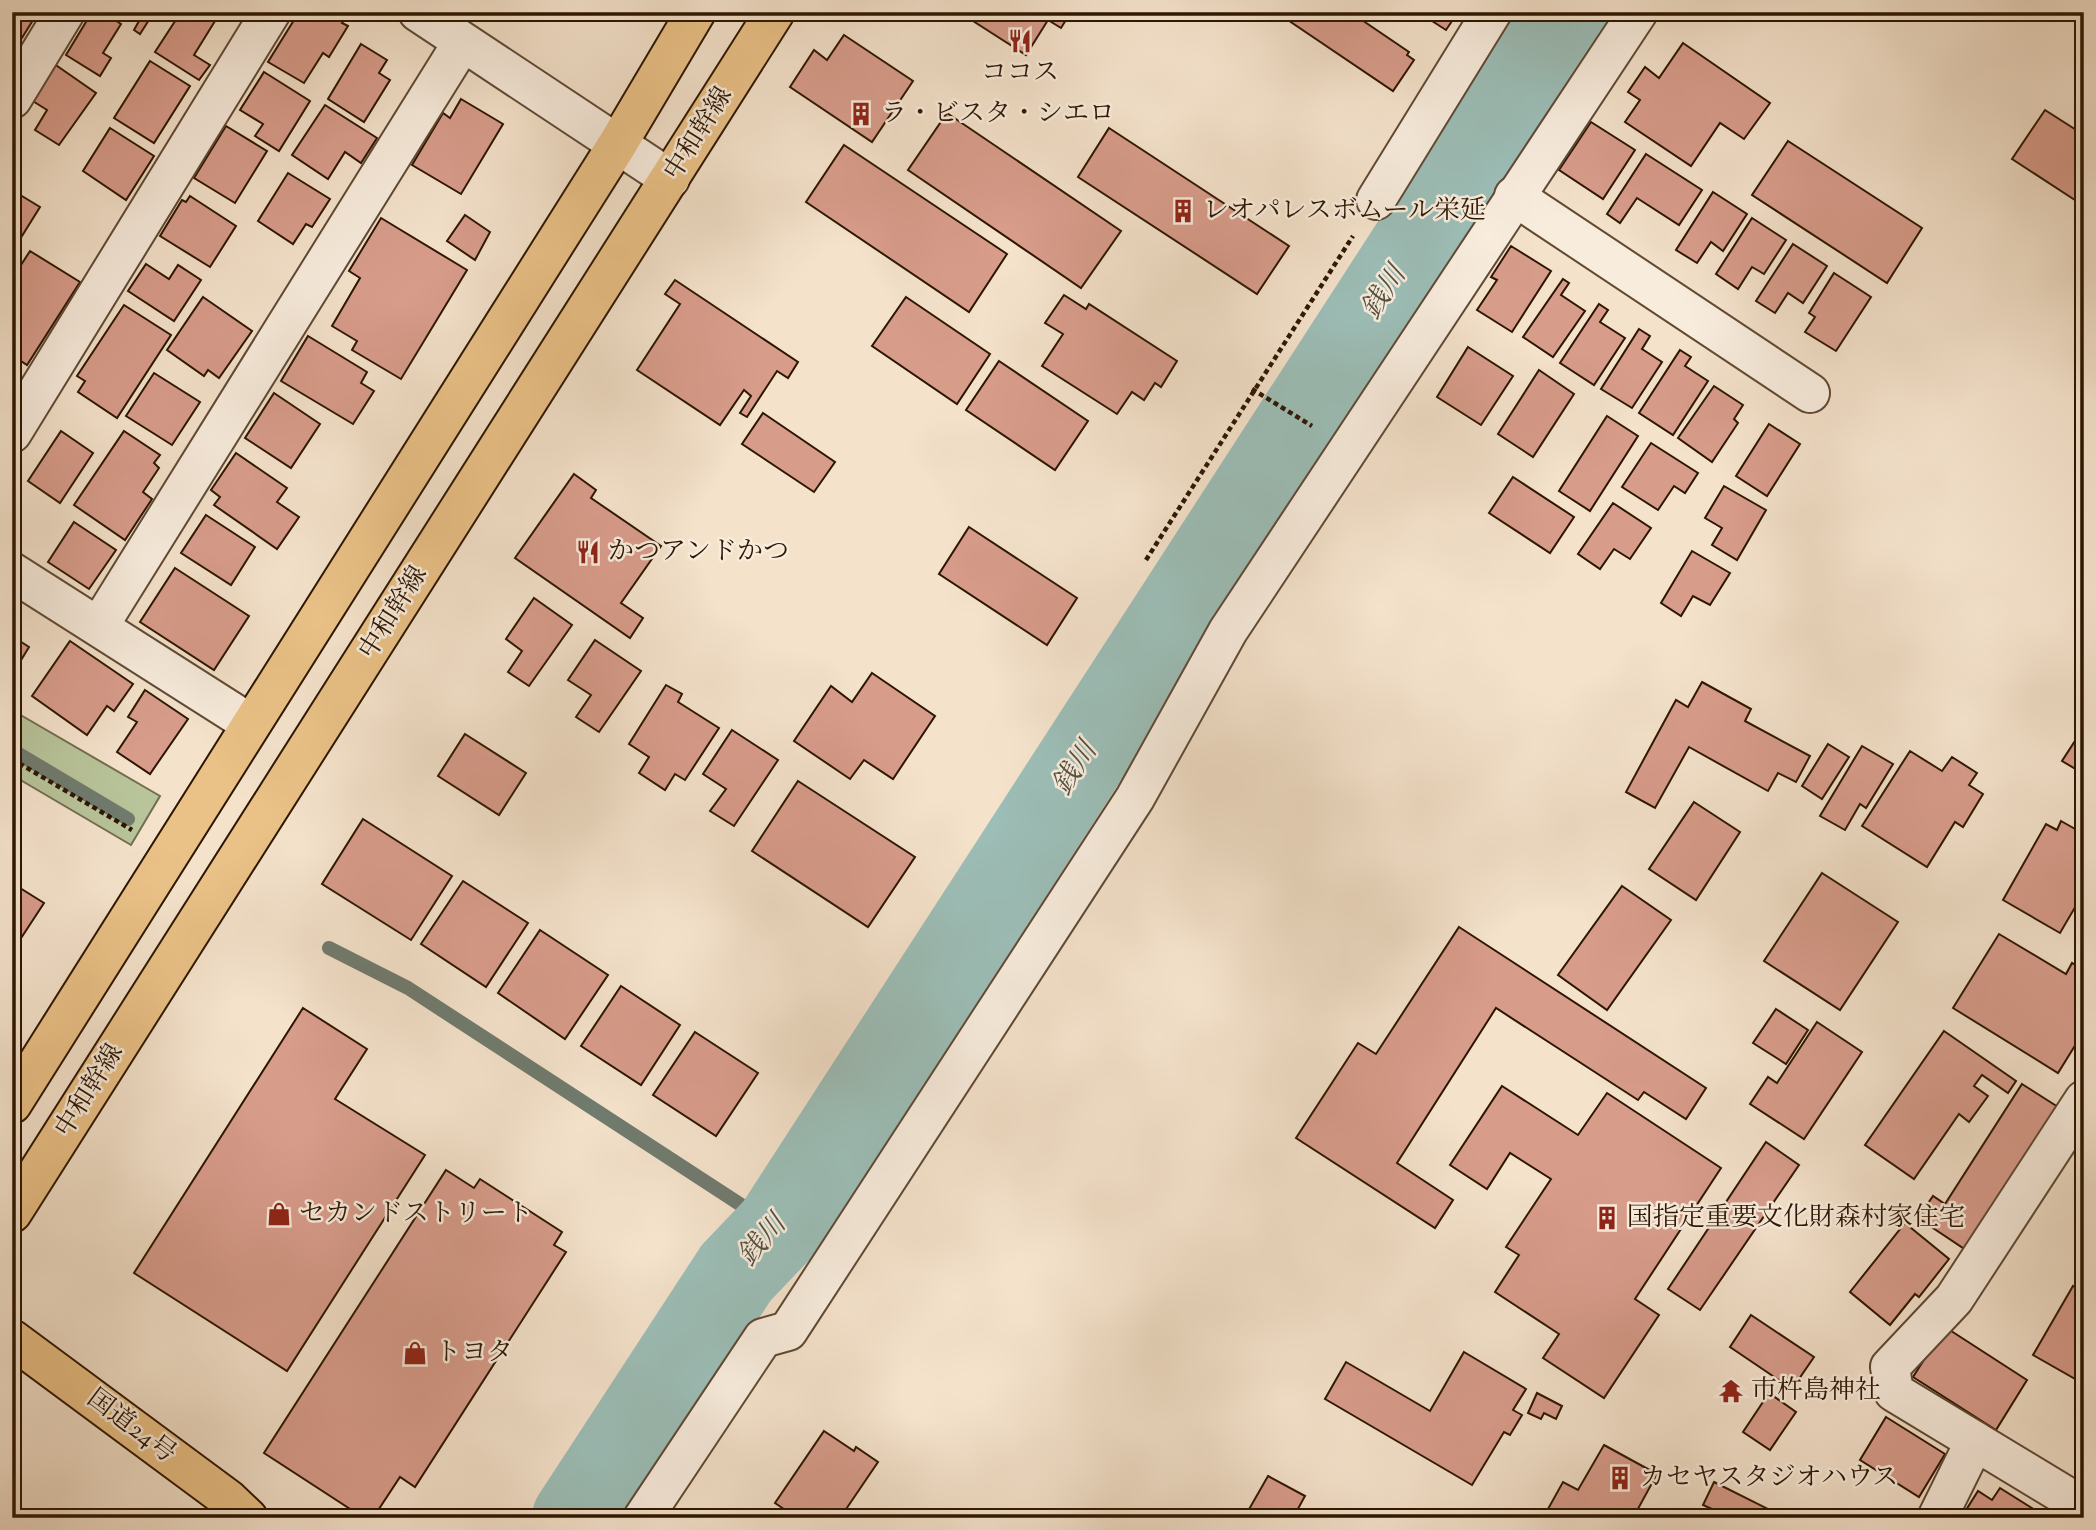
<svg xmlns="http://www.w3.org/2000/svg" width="2096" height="1530" font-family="'Sorts Mill Goudy','Noto Serif JP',serif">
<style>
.green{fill:#b8c49a;stroke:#726d4e;stroke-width:2}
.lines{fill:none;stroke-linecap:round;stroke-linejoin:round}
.stream{stroke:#707b6e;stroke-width:14}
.river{stroke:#9cbeb7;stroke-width:88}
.building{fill:#d89c8b;stroke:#2d1601;stroke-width:2}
.minor-casing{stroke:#5f4934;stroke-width:42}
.major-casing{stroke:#2d1601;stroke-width:42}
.highway-casing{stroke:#2d1601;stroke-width:42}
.path{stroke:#2d1601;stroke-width:4.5;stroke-dasharray:5 3.5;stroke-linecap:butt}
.minor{stroke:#f8ecdd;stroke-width:38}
.major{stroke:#eac186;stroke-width:38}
.highway{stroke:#eac186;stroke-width:38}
.labels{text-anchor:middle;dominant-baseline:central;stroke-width:5;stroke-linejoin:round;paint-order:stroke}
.poi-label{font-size:26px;fill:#2d1601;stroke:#f8ecdd;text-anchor:start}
.street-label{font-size:26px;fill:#2d1601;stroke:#f8ecdd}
.water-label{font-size:28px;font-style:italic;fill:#545141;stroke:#f8ecdd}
</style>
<rect width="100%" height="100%" fill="#f4e2cb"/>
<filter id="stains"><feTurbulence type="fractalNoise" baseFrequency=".00286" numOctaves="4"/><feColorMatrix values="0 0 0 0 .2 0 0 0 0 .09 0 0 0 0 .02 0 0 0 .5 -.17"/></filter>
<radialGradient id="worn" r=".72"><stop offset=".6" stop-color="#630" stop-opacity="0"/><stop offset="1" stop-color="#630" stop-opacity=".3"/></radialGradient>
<path class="green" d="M 12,710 L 160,796 L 131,845 L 12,775 Z"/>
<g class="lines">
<g class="stream">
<path d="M 12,750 L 128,819"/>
<path d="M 329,948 L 408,988 L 778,1229"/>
</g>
<path class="river" d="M 576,1518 L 736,1273 L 778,1229 L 1566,12"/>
</g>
<g class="building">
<path d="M 12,12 L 38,12 L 20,41 L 12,36 Z"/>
<path d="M 92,12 L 103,12 L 121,24 L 103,53 L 111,58 L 100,76 L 66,55 Z"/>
<path d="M 125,12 L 154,12 L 140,34 L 134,30 L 139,21 Z"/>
<path d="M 181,12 L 211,12 L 208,16 L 215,21 L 194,55 L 210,65 L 199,80 L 155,52 Z"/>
<path d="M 299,12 L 334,12 L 345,19 L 342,23 L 348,26 L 329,57 L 323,53 L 304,83 L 268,62 Z"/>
<path d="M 959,12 L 1071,12 L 1061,28 L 1048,20 L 1026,55 Z"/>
<path d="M 1276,12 L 1350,12 L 1409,52 L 1407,55 L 1414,60 L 1393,91 Z"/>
<path d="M 1418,12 L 1458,12 L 1446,30 Z"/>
<path d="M 844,35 L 913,81 L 872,142 L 790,87 L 814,50 L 827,60 Z"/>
<path d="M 1683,43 L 1770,103 L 1744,139 L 1720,123 L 1691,166 L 1625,122 L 1640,100 L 1628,92 L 1645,67 L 1659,78 Z"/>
<path d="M 361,44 L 387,60 L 379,73 L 390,80 L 364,122 L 328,99 Z"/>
<path d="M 50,61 L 96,93 L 59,145 L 35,130 L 47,110 L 28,98 Z"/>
<path d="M 150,61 L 190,86 L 154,143 L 114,118 Z"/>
<path d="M 264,72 L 310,101 L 279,151 L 255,136 L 263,124 L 240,110 Z"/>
<path d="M 461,99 L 503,124 L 461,194 L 412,165 L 443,113 L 450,118 Z"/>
<path d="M 325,105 L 377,138 L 361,163 L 345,152 L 328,179 L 292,155 Z"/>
<path d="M 2045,110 L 2084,135 L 2084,206 L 2012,159 Z"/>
<path d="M 947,113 L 1121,231 L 1081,288 L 908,170 Z"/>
<path d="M 1591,122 L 1635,150 L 1603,199 L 1559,170 Z"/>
<path d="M 226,126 L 267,151 L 235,203 L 194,178 Z"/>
<path d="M 110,128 L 154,156 L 126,200 L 83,171 Z"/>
<path d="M 1109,128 L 1289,246 L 1257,294 L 1078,177 Z"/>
<path d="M 1788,141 L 1922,228 L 1887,283 L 1752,195 Z"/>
<path d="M 844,145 L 1007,254 L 969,312 L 806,202 Z"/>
<path d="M 1646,154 L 1702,190 L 1679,225 L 1637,198 L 1620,223 L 1607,214 Z"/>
<path d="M 288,173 L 330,199 L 312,227 L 306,224 L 293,244 L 258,221 Z"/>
<path d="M 12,190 L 40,207 L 12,252 Z"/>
<path d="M 1713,192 L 1747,214 L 1723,251 L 1711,242 L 1697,263 L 1676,250 Z"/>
<path d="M 190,196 L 236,226 L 210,267 L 160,236 L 182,200 L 186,202 Z"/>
<path d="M 465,215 L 490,232 L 475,260 L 447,241 Z"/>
<path d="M 381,218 L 467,270 L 401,379 L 352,350 L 357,341 L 332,326 L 360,278 L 349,271 Z"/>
<path d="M 1752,218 L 1786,240 L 1764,274 L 1752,267 L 1738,289 L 1716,274 Z"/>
<path d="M 1793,244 L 1827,266 L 1803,303 L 1788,293 L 1775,313 L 1756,301 Z"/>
<path d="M 1511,246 L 1551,271 L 1512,332 L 1477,310 L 1497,280 L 1491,277 Z"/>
<path d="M 30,251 L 80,282 L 27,365 L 12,355 L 12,279 Z"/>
<path d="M 146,264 L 169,279 L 178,265 L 201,280 L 174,321 L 128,291 Z"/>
<path d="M 1834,273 L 1871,297 L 1836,351 L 1805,332 L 1815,317 L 1809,313 Z"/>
<path d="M 1563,279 L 1569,283 L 1561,295 L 1585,311 L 1553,357 L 1523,337 Z"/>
<path d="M 675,280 L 798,362 L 788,378 L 777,371 L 747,417 L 740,413 L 751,396 L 744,390 L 720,425 L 637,370 L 680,304 L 665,294 Z"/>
<path d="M 1064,295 L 1086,309 L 1089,304 L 1177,361 L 1161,387 L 1155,383 L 1144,400 L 1132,392 L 1117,414 L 1042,366 L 1063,334 L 1045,323 Z"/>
<path d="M 203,297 L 252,331 L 219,378 L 208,370 L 204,376 L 167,350 Z"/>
<path d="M 906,297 L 990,354 L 957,404 L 872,346 Z"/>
<path d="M 1599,304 L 1608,310 L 1600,322 L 1625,338 L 1594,385 L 1560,363 Z"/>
<path d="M 124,305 L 171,335 L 117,418 L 78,392 L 85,381 L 77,376 Z"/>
<path d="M 1639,329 L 1650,336 L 1642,349 L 1662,362 L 1632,408 L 1601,389 Z"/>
<path d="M 308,336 L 367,372 L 361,383 L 374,391 L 353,424 L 281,381 Z"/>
<path d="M 1468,347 L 1513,376 L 1481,425 L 1437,397 Z"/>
<path d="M 1680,350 L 1691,357 L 1685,366 L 1708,381 L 1673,435 L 1639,413 Z"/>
<path d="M 999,361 L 1088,421 L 1055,470 L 966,410 Z"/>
<path d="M 1539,370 L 1574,394 L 1533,457 L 1498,434 Z"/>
<path d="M 154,373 L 200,402 L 172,445 L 126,416 Z"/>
<path d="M 1714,386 L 1743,405 L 1734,419 L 1738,423 L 1712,462 L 1678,438 Z"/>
<path d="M 274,393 L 320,424 L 291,468 L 245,438 Z"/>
<path d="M 763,413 L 835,462 L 814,492 L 742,444 Z"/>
<path d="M 1607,416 L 1638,436 L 1590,511 L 1559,491 Z"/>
<path d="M 1769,424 L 1800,444 L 1767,496 L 1736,476 Z"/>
<path d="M 61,431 L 93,453 L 60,503 L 28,481 Z"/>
<path d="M 124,431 L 160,455 L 154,463 L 159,468 L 143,492 L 152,499 L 125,540 L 74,505 Z"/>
<path d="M 1651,443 L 1698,473 L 1685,493 L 1674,486 L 1658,510 L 1622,487 Z"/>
<path d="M 236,453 L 287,488 L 277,502 L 299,517 L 277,549 L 214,505 L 220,497 L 211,490 Z"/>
<path d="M 574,474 L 596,490 L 591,498 L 661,546 L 621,603 L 643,618 L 630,638 L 515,558 Z"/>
<path d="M 1513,477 L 1574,517 L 1550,553 L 1489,513 Z"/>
<path d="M 1724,486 L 1766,510 L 1737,560 L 1712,545 L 1722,528 L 1705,518 Z"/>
<path d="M 1613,503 L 1651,528 L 1630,559 L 1614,549 L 1600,569 L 1578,554 Z"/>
<path d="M 206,515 L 255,547 L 231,585 L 181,553 Z"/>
<path d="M 74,522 L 116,550 L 89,589 L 48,562 Z"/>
<path d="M 969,527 L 1077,598 L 1047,645 L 939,574 Z"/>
<path d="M 1692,551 L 1730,573 L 1710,605 L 1693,596 L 1681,616 L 1661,603 Z"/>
<path d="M 175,568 L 249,616 L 214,670 L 140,622 Z"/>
<path d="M 534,598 L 572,625 L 529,686 L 508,672 L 522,651 L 506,639 Z"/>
<path d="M 12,636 L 29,647 L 12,675 Z"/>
<path d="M 595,640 L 641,671 L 599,732 L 576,717 L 591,695 L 568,680 Z"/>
<path d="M 70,641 L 133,684 L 114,711 L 107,706 L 87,735 L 32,696 Z"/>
<path d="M 872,673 L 935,716 L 893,779 L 864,760 L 850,779 L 794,741 L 831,686 L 852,702 Z"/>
<path d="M 1702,682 L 1751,709 L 1745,721 L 1810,756 L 1796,782 L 1778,773 L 1768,791 L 1689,747 L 1655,808 L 1626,792 L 1676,700 L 1688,707 Z"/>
<path d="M 666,685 L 682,694 L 678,702 L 719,728 L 685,780 L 675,774 L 665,790 L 639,773 L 649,757 L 629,744 Z"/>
<path d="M 145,690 L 188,719 L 150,774 L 117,752 L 137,722 L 128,717 Z"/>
<path d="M 2084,727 L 2084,774 L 2062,761 Z"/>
<path d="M 732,730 L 778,760 L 734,826 L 710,811 L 726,789 L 703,774 Z"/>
<path d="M 465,734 L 526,773 L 499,815 L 438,776 Z"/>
<path d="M 1828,744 L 1849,757 L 1822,799 L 1802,786 Z"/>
<path d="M 1862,746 L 1893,764 L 1866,808 L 1860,804 L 1845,830 L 1820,816 Z"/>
<path d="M 1910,751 L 1942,771 L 1952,757 L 1977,773 L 1969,785 L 1983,794 L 1963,827 L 1955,822 L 1927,867 L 1862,826 Z"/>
<path d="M 798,781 L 915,857 L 868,927 L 752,851 Z"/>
<path d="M 1694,802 L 1740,832 L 1696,900 L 1649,869 Z"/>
<path d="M 363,819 L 452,876 L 411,940 L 322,884 Z"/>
<path d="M 2061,821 L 2084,834 L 2080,840 L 2084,843 L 2084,892 L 2060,933 L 2003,900 L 2046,824 L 2057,830 Z"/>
<path d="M 1822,873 L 1898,922 L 1840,1010 L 1764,961 Z"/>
<path d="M 463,881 L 528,923 L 486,987 L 421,944 Z"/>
<path d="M 12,883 L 44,903 L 12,952 Z"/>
<path d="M 1622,886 L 1671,920 L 1607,1010 L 1558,975 Z"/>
<path d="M 1459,927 L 1706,1088 L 1686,1119 L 1644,1092 L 1638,1100 L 1496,1008 L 1397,1163 L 1453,1200 L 1435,1228 L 1296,1138 L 1358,1043 L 1376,1054 Z"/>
<path d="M 540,930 L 608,975 L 565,1039 L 498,993 Z"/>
<path d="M 1999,934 L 2066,974 L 2072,963 L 2084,970 L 2084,1031 L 2058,1073 L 1953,1008 Z"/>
<path d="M 621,986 L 680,1025 L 641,1085 L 581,1046 Z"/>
<path d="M 303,1008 L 367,1049 L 335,1099 L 425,1155 L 287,1371 L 134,1273 Z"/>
<path d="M 1776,1009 L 1808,1030 L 1786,1064 L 1753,1043 Z"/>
<path d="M 1817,1022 L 1862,1052 L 1804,1139 L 1750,1104 L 1768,1077 L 1777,1083 Z"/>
<path d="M 1944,1031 L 2016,1081 L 2008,1093 L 1982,1075 L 1974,1086 L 1988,1096 L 1969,1122 L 1959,1114 L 1914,1179 L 1865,1145 Z"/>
<path d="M 695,1032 L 758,1073 L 716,1136 L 653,1095 Z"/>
<path d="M 2022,1084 L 2058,1107 L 1966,1250 L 1918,1218 L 1933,1196 L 1945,1204 Z"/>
<path d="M 1502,1086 L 1578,1135 L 1607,1093 L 1721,1168 L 1635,1299 L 1659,1315 L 1604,1398 L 1543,1358 L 1559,1334 L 1495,1292 L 1519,1255 L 1506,1247 L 1551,1179 L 1510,1153 L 1487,1189 L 1450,1165 Z"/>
<path d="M 1766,1142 L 1799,1165 L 1700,1310 L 1668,1289 Z"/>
<path d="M 446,1170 L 474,1188 L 480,1179 L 562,1232 L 554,1245 L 566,1252 L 415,1487 L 400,1477 L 373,1518 L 364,1518 L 264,1453 Z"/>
<path d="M 1905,1223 L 1949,1259 L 1919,1297 L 1915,1294 L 1890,1325 L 1850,1292 Z"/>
<path d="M 2084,1279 L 2084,1384 L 2033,1355 L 2073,1286 L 2078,1289 Z"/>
<path d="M 1751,1315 L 1814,1357 L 1792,1389 L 1730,1347 Z"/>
<path d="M 1945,1327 L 2027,1380 L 1996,1430 L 1913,1377 Z"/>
<path d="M 1464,1352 L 1526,1389 L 1513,1410 L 1522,1415 L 1510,1435 L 1504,1432 L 1472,1485 L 1325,1399 L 1346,1362 L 1430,1411 Z"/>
<path d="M 1537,1393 L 1562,1406 L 1556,1419 L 1544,1413 L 1541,1419 L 1528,1413 Z"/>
<path d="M 1769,1393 L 1796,1412 L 1770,1450 L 1743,1432 Z"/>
<path d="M 1886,1417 L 1945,1454 L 1919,1497 L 1860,1460 Z"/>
<path d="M 824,1431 L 854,1451 L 856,1447 L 878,1462 L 840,1518 L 788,1518 L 791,1514 L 775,1503 Z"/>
<path d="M 1604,1445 L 1657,1474 L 1633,1518 L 1543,1518 L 1563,1482 L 1578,1490 Z"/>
<path d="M 1268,1476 L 1305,1496 L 1293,1518 L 1244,1518 Z"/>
<path d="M 1714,1482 L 1786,1518 L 1707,1518 L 1712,1509 L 1703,1505 Z"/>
<path d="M 2000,1488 L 2046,1517 L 1961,1518 L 1978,1491 L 1992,1500 Z"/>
</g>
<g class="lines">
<g class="minor-casing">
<g id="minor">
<path d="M 418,12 L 670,179"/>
<path d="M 12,99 L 65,12"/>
<path d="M 1514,196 L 1810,393"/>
<path d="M 1376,200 L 1492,12"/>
<path d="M 12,433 L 271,12"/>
<path d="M 12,572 L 251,724"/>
<path d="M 99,626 L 462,43"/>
<path d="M 2084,1100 L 1954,1299 L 1890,1367 L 1894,1392 L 2084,1507"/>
<path d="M 643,1518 L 763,1338 L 788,1331 L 1135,798 L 1228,631 L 1638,12"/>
<path d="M 1937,1518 L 1975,1441"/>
</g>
</g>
<g class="major-casing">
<g id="major">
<path d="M 12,1104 L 617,145 L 696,12"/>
<path d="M 12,1213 L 775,12"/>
</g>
</g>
<g class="highway-casing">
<path id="highway" d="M 12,1339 L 228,1499 L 248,1518"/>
</g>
<g class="path">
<path d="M 1252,389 L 1312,426"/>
<path d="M 1146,560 L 1353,236"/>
<path d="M 12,759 L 132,830"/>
</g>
<use href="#minor" class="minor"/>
<use href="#major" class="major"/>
<use href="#highway" class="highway"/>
</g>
<defs>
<g id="restaurant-bare" transform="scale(1.89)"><path d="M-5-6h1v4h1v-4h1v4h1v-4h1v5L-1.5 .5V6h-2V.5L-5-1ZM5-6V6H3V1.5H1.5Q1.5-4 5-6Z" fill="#8f2418" stroke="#f8ecdd" stroke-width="2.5" paint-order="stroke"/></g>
<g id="building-bare" transform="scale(1.89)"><path d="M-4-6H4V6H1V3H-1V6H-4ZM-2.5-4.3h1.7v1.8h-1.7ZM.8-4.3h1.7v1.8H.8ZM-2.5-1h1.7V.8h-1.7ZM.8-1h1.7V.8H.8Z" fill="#8f2418" stroke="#f8ecdd" stroke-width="2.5" paint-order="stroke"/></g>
<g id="shop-bare" transform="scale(1.89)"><path d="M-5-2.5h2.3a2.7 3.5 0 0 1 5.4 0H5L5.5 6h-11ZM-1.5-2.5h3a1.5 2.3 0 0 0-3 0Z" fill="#8f2418" stroke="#f8ecdd" stroke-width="2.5" paint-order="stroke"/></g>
<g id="temple-bare" transform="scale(1.89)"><path d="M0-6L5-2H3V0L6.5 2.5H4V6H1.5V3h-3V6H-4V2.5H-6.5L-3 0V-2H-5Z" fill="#8f2418" stroke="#f8ecdd" stroke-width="2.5" paint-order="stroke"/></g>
</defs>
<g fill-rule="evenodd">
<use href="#restaurant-bare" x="1020" y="41"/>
<use href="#building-bare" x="861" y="114"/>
<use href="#building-bare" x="1183" y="211"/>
<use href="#restaurant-bare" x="588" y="552"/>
<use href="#shop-bare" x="279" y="1214"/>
<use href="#building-bare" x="1607" y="1218"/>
<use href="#shop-bare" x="415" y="1353"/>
<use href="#temple-bare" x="1731" y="1391"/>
<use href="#building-bare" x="1620" y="1478"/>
</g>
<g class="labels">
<g class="poi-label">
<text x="1020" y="73" text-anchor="middle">ココス</text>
<text x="881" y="114">ラ・ビスタ・シエロ</text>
<text x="1203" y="211">レオパレスボムール栄延</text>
<text x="608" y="552">かつアンドかつ</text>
<text x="299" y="1214">セカンドストリート</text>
<text x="1627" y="1218">国指定重要文化財森村家住宅</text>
<text x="435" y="1353">トヨタ</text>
<text x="1751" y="1391">市杵島神社</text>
<text x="1640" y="1478">カセヤスタジオハウス</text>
</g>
<g class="street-label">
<text transform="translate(699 134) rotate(-58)">中和幹線</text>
<text transform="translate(394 613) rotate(-58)">中和幹線</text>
<text transform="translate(90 1091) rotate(-58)">中和幹線</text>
<text transform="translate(131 1427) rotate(37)">国道24号</text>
</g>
<g class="water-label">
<text transform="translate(1385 293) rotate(-57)">銭川</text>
<text transform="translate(1076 769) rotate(-57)">銭川</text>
<text transform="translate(763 1241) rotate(-49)">銭川</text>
</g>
</g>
<rect width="2096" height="1530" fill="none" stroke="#f4e2cb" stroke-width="42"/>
<rect x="14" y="14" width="2068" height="1502" fill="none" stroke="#2d1601" stroke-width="3.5"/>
<rect x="21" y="21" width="2054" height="1488" fill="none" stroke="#2d1601" stroke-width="2"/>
<rect width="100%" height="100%" filter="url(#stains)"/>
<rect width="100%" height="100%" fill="url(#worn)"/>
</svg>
